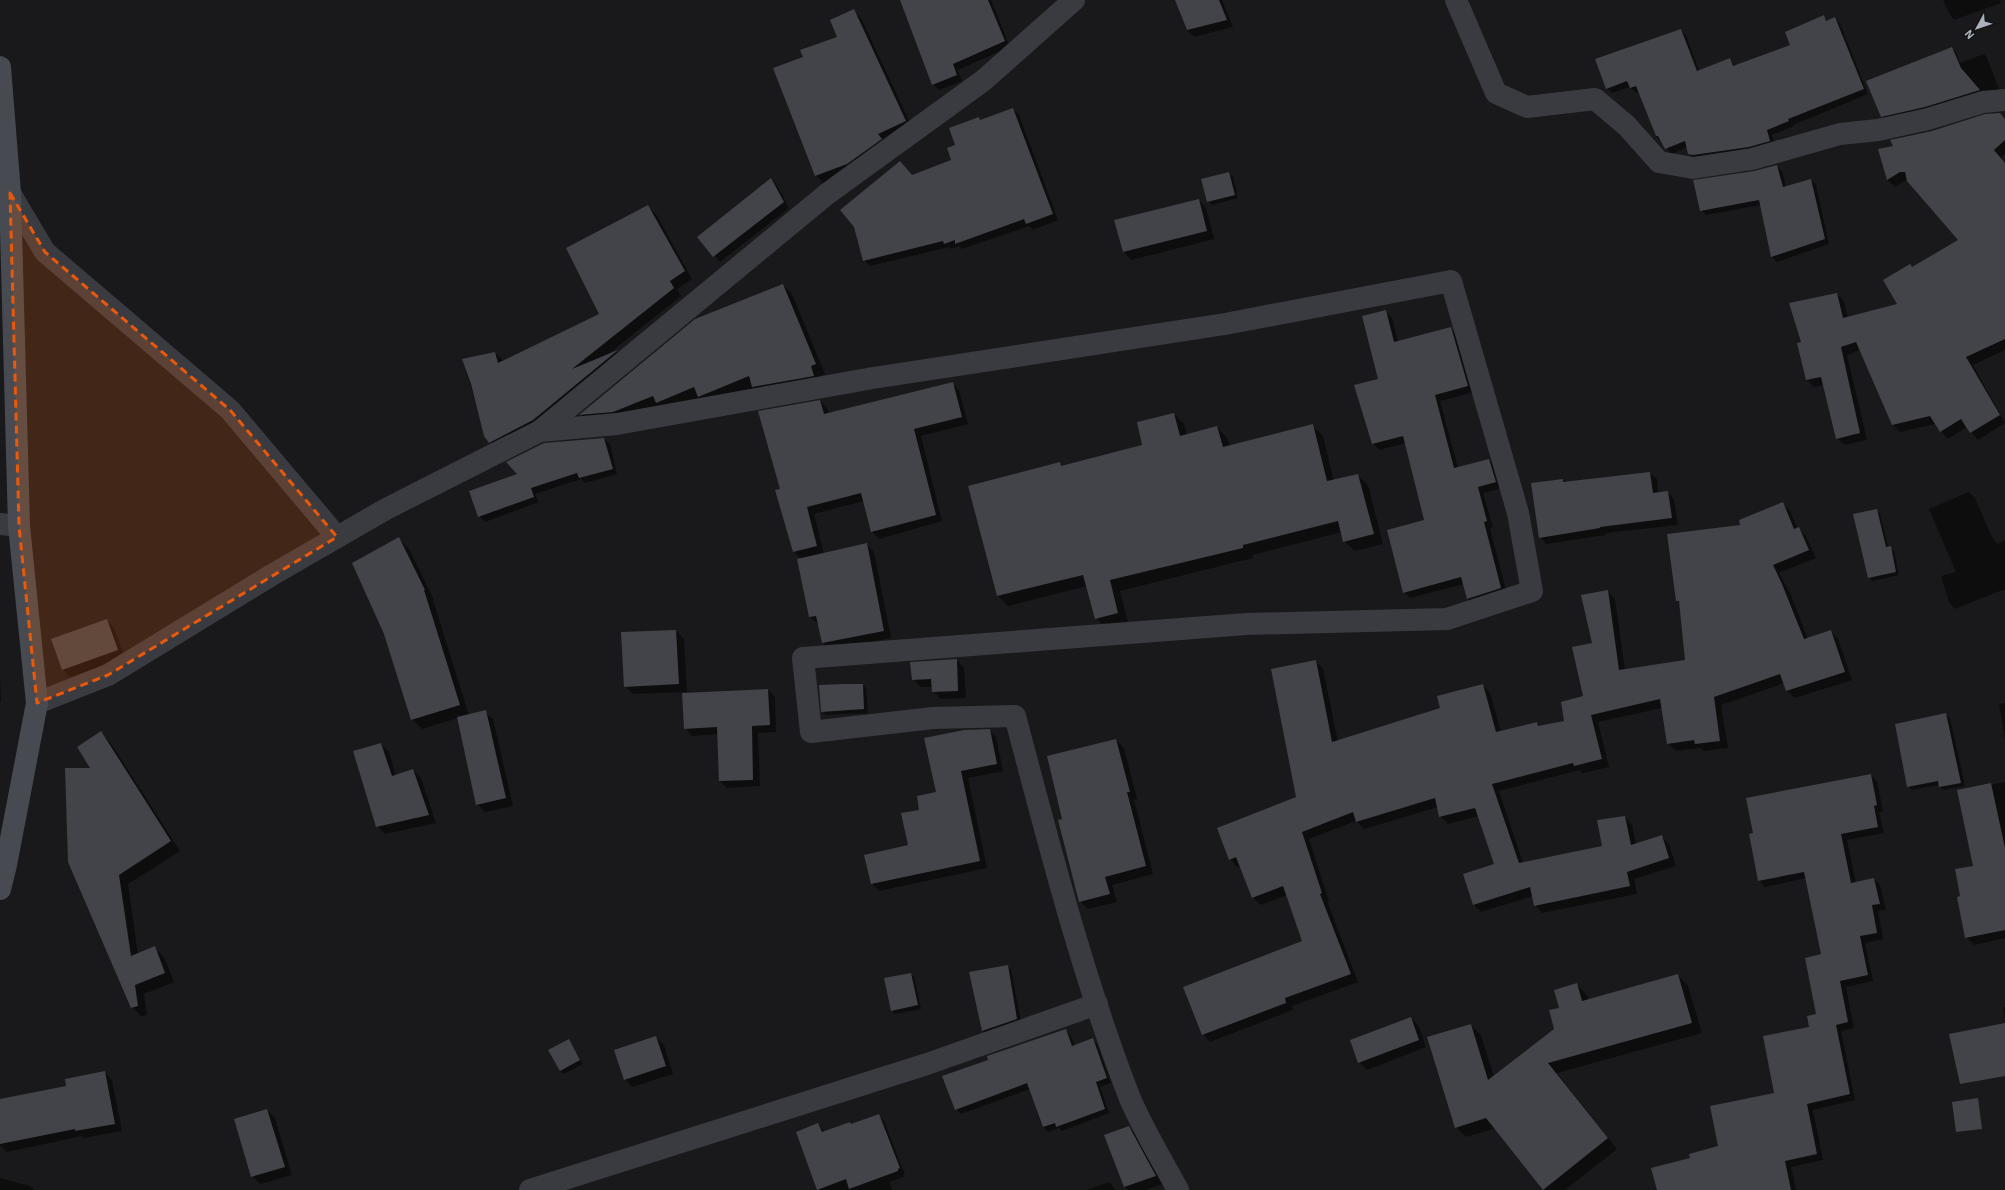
<svg xmlns="http://www.w3.org/2000/svg" width="2005" height="1190" font-family="'IBM Plex Sans',sans-serif">
<style>
.shadow{fill:#0007}
.building{fill:#434449}
.lines{fill:none;stroke-linecap:round;stroke-linejoin:round}
.street{stroke:#393b41;stroke-width:22}
.secondary{stroke:#474a51;stroke-width:22}
.marked{fill:#e8590c;fill-opacity:0.2;stroke:#e8590c;stroke-width:3;stroke-dasharray:8 5;stroke-linejoin:round}
</style>
<rect width="100%" height="100%" fill="#19191b"/>
<g class="shadow">
<path d="M 901,0 L 991,0 L 1010,47 L 958,70 L 962,81 L 939,90 L 933,84 Z"/>
<path d="M 1176,0 L 1222,0 L 1233,27 L 1194,37 L 1187,30 Z"/>
<path d="M 1943,0 L 2000,0 L 2001,3 L 1954,20 L 1950,15 Z"/>
<path d="M 853,11 L 861,18 L 913,129 L 854,171 L 823,183 L 816,175 L 804,57 L 839,38 Z"/>
<path d="M 1823,16 L 1828,21 L 1835,18 L 1840,24 L 1868,94 L 1793,125 L 1794,126 L 1772,135 L 1775,146 L 1694,159 L 1689,154 L 1687,147 L 1671,154 L 1656,136 L 1639,92 L 1636,93 L 1630,87 L 1612,93 L 1607,88 L 1681,30 L 1686,35 L 1699,71 L 1730,60 L 1736,66 L 1791,45 Z"/>
<path d="M 1952,48 L 1956,52 L 1960,63 L 1984,54 L 1987,58 L 2000,92 L 1885,120 L 1882,116 Z"/>
<path d="M 1013,109 L 1019,115 L 1058,220 L 1033,230 L 1029,226 L 962,249 L 959,246 L 951,249 L 949,247 L 870,266 L 864,260 L 913,176 L 952,161 L 957,145 L 979,118 L 981,120 Z"/>
<path d="M 2005,120 L 2005,154 L 2000,158 L 2005,163 L 2005,350 L 1973,365 L 2005,423 L 1978,440 L 1967,427 L 1948,439 L 1935,424 L 1900,432 L 1893,425 L 1860,350 L 1847,355 L 1867,440 L 1845,445 L 1837,438 L 1824,385 L 1814,387 L 1807,380 L 1802,343 L 1837,294 L 1844,301 L 1848,318 L 1898,305 L 1912,268 L 1960,240 L 1908,179 L 1895,187 L 1888,180 L 1879,150 Z"/>
<path d="M 1777,166 L 1782,171 L 1786,187 L 1811,180 L 1816,185 L 1829,244 L 1777,262 L 1772,257 L 1761,205 L 1706,215 L 1701,210 L 1754,172 Z"/>
<path d="M 1229,173 L 1233,177 L 1238,198 L 1212,205 L 1208,201 Z"/>
<path d="M 771,179 L 777,185 L 789,208 L 720,262 L 699,237 Z"/>
<path d="M 1199,200 L 1206,208 L 1214,239 L 1131,260 L 1124,252 Z"/>
<path d="M 648,207 L 656,214 L 692,279 L 677,289 L 681,296 L 607,355 L 618,352 L 625,359 L 497,450 L 486,438 L 463,360 L 495,353 L 504,361 L 600,314 Z"/>
<path d="M 783,285 L 792,294 L 825,374 L 820,376 L 823,385 L 762,396 L 754,388 L 709,406 L 701,398 L 666,412 L 590,424 L 581,415 L 695,320 Z"/>
<path d="M 1385,311 L 1392,318 L 1398,342 L 1451,329 L 1457,335 L 1474,392 L 1440,401 L 1458,468 L 1489,460 L 1495,467 L 1502,488 L 1483,493 L 1493,527 L 1490,528 L 1507,594 L 1474,605 L 1468,599 L 1464,584 L 1410,598 L 1404,592 L 1425,521 L 1406,443 L 1379,450 L 1373,443 Z"/>
<path d="M 952,383 L 959,390 L 968,424 L 921,436 L 942,521 L 879,539 L 872,532 L 864,501 L 814,514 L 824,554 L 866,544 L 874,552 L 891,638 L 830,650 L 823,643 L 818,624 L 810,617 L 801,559 L 794,552 L 781,490 L 820,401 L 827,408 L 829,414 Z"/>
<path d="M 1174,414 L 1184,424 L 1187,435 L 1217,427 L 1227,438 L 1230,446 L 1313,426 L 1323,436 L 1334,481 L 1357,475 L 1368,485 L 1383,544 L 1355,551 L 1344,541 L 1342,532 L 1252,555 L 1253,558 L 1120,591 L 1128,623 L 1106,628 L 1096,618 L 1087,586 L 1008,606 L 998,596 L 1060,464 L 1063,467 L 1143,446 Z"/>
<path d="M 604,439 L 610,444 L 617,474 L 585,483 L 581,479 L 535,494 L 539,502 L 485,522 L 479,516 L 518,474 Z"/>
<path d="M 1650,473 L 1657,479 L 1658,493 L 1668,492 L 1674,499 L 1678,525 L 1606,533 L 1606,535 L 1546,544 L 1540,537 L 1563,480 L 1566,483 Z"/>
<path d="M 1969,492 L 1975,498 L 1991,535 L 1997,544 L 2005,540 L 2005,589 L 1955,609 L 1949,602 L 1941,576 L 1956,572 L 1929,509 Z"/>
<path d="M 1782,503 L 1790,511 L 1797,528 L 1806,536 L 1816,558 L 1779,573 L 1790,593 L 1808,639 L 1831,631 L 1838,639 L 1852,680 L 1795,698 L 1787,691 L 1784,683 L 1721,705 L 1728,748 L 1704,751 L 1700,748 L 1676,751 L 1668,744 L 1662,708 L 1598,722 L 1609,767 L 1583,773 L 1580,770 L 1499,791 L 1523,863 L 1603,847 L 1625,817 L 1632,825 L 1636,844 L 1661,836 L 1669,844 L 1676,866 L 1634,879 L 1637,894 L 1542,913 L 1535,905 L 1533,896 L 1481,912 L 1474,905 L 1495,865 L 1479,816 L 1448,824 L 1440,816 L 1438,807 L 1364,829 L 1356,821 L 1309,839 L 1329,901 L 1327,901 L 1358,982 L 1292,1006 L 1293,1010 L 1210,1042 L 1203,1034 L 1303,942 L 1287,895 L 1261,905 L 1253,898 L 1240,866 L 1237,867 L 1230,859 L 1297,798 L 1316,661 L 1323,669 L 1338,742 L 1441,708 L 1483,685 L 1490,693 L 1501,732 L 1537,723 L 1540,726 L 1565,722 L 1584,697 L 1593,644 L 1608,592 L 1615,599 L 1625,670 L 1686,661 L 1680,604 L 1677,601 L 1742,526 Z"/>
<path d="M 1877,510 L 1880,514 L 1888,547 L 1890,547 L 1894,551 L 1899,575 L 1873,581 L 1869,578 Z"/>
<path d="M 399,539 L 409,549 L 434,600 L 433,600 L 469,715 L 485,712 L 493,719 L 513,806 L 485,812 L 477,804 L 458,718 L 422,729 L 412,719 Z"/>
<path d="M 107,620 L 114,628 L 125,658 L 70,677 L 63,669 Z"/>
<path d="M 676,631 L 684,639 L 687,692 L 633,694 L 625,686 Z"/>
<path d="M 957,660 L 964,668 L 966,698 L 941,699 L 933,691 L 933,687 L 921,687 L 913,679 Z"/>
<path d="M 0,674 L 1,702 L 0,702 Z"/>
<path d="M 863,685 L 866,688 L 868,713 L 826,715 L 822,711 Z"/>
<path d="M 768,690 L 775,697 L 776,732 L 758,733 L 760,786 L 727,788 L 720,781 L 718,734 L 692,736 L 685,728 Z"/>
<path d="M 2005,703 L 2005,739 L 1999,704 Z"/>
<path d="M 1946,715 L 1950,718 L 1965,786 L 1943,790 L 1939,785 L 1912,790 L 1908,786 Z"/>
<path d="M 989,730 L 996,737 L 1003,771 L 968,778 L 987,868 L 879,891 L 871,883 L 909,846 L 921,810 Z"/>
<path d="M 101,733 L 110,742 L 180,851 L 128,884 L 138,954 L 155,948 L 164,957 L 174,982 L 144,994 L 147,1015 L 141,1016 L 132,1007 L 91,768 Z"/>
<path d="M 1116,740 L 1124,748 L 1137,799 L 1134,800 L 1153,874 L 1112,885 L 1117,902 L 1088,909 L 1080,901 L 1063,820 Z"/>
<path d="M 381,744 L 389,752 L 396,776 L 413,770 L 421,778 L 436,823 L 385,834 L 377,826 Z"/>
<path d="M 1871,775 L 1877,782 L 1883,811 L 1879,812 L 1884,833 L 1847,840 L 1856,883 L 1874,879 L 1880,885 L 1886,910 L 1878,911 L 1883,939 L 1865,943 L 1873,981 L 1846,987 L 1854,1028 L 1841,1031 L 1855,1100 L 1813,1110 L 1823,1160 L 1791,1167 L 1796,1190 L 1658,1190 L 1692,1159 L 1719,1147 L 1775,1094 L 1817,1015 L 1822,955 L 1806,878 L 1765,887 L 1759,880 Z"/>
<path d="M 2005,782 L 2005,938 L 1974,945 L 1966,937 L 1961,897 L 1974,866 L 1958,791 Z"/>
<path d="M 1007,966 L 1011,969 L 1021,1022 L 987,1034 L 983,1031 L 971,973 Z"/>
<path d="M 910,974 L 914,977 L 921,1009 L 895,1014 L 892,1010 Z"/>
<path d="M 1678,975 L 1688,986 L 1702,1033 L 1557,1073 L 1617,1149 L 1565,1190 L 1544,1190 L 1496,1128 L 1466,1137 L 1456,1127 L 1471,1025 L 1481,1035 L 1494,1077 L 1555,1029 L 1560,1008 L 1577,985 L 1587,995 L 1589,1000 Z"/>
<path d="M 2005,1007 L 2005,1020 L 2003,1008 Z"/>
<path d="M 1411,1018 L 1419,1026 L 1426,1047 L 1367,1070 L 1359,1062 Z"/>
<path d="M 1066,1030 L 1070,1035 L 1075,1046 L 1092,1040 L 1097,1044 L 1111,1083 L 1100,1087 L 1109,1113 L 1062,1131 L 1059,1128 L 1048,1132 L 1043,1127 L 1030,1089 L 961,1114 L 956,1109 L 989,1061 Z"/>
<path d="M 656,1037 L 664,1045 L 673,1074 L 632,1087 L 625,1079 Z"/>
<path d="M 569,1041 L 583,1064 L 564,1074 L 560,1071 Z"/>
<path d="M 104,1072 L 112,1080 L 122,1131 L 84,1138 L 82,1136 L 7,1152 L 0,1145 L 0,1100 L 68,1086 Z"/>
<path d="M 267,1110 L 275,1118 L 292,1175 L 260,1184 L 252,1176 Z"/>
<path d="M 878,1115 L 884,1121 L 905,1175 L 903,1175 L 904,1177 L 889,1182 L 892,1190 L 819,1190 L 797,1132 L 818,1124 L 825,1132 L 851,1125 Z"/>
<path d="M 1129,1127 L 1136,1135 L 1163,1184 L 1145,1190 L 1128,1190 L 1125,1187 Z"/>
<path d="M 0,1178 L 30,1186 L 34,1190 L 0,1190 Z"/>
<path d="M 1109,1182 L 1116,1190 L 1087,1190 Z"/>
</g>
<g class="building">
<path d="M 900,0 L 988,0 L 1005,41 L 953,64 L 957,75 L 932,85 Z"/>
<path d="M 1175,0 L 1219,0 L 1227,20 L 1187,30 Z"/>
<path d="M 854,9 L 906,121 L 878,134 L 882,139 L 847,164 L 815,176 L 773,68 L 803,57 L 800,50 L 837,37 L 830,20 Z"/>
<path d="M 1824,15 L 1826,21 L 1835,17 L 1864,89 L 1788,119 L 1789,121 L 1767,130 L 1770,141 L 1749,147 L 1693,155 L 1688,154 L 1685,141 L 1665,149 L 1658,136 L 1656,136 L 1636,86 L 1630,88 L 1627,81 L 1606,89 L 1595,59 L 1681,29 L 1697,71 L 1730,58 L 1733,66 L 1790,45 L 1785,32 Z"/>
<path d="M 1952,47 L 1961,68 L 1980,90 L 1925,107 L 1881,117 L 1866,81 Z"/>
<path d="M 1013,108 L 1053,214 L 1026,224 L 1024,219 L 955,244 L 955,240 L 944,244 L 943,241 L 863,261 L 854,227 L 840,210 L 900,161 L 912,175 L 951,160 L 947,148 L 955,145 L 949,128 L 979,117 L 980,120 Z"/>
<path d="M 2000,113 L 2005,119 L 2005,140 L 1994,150 L 2005,163 L 2005,339 L 1966,357 L 2000,415 L 1970,433 L 1961,419 L 1940,432 L 1930,416 L 1892,425 L 1856,342 L 1841,347 L 1860,433 L 1836,439 L 1821,377 L 1806,380 L 1797,343 L 1801,342 L 1789,303 L 1837,293 L 1843,318 L 1897,304 L 1883,280 L 1910,264 L 1912,267 L 1958,240 L 1907,181 L 1905,172 L 1900,172 L 1887,180 L 1878,149 L 1893,146 L 1890,140 L 1932,131 L 1985,114 Z"/>
<path d="M 1777,165 L 1783,187 L 1811,179 L 1825,239 L 1771,257 L 1759,200 L 1700,211 L 1693,180 L 1754,171 Z"/>
<path d="M 1229,172 L 1235,195 L 1207,202 L 1201,179 Z"/>
<path d="M 771,178 L 784,202 L 713,257 L 697,237 Z"/>
<path d="M 1199,199 L 1207,231 L 1123,252 L 1114,220 Z"/>
<path d="M 648,205 L 685,271 L 670,281 L 674,288 L 572,369 L 618,350 L 533,420 L 489,443 L 484,436 L 471,384 L 462,359 L 495,352 L 498,363 L 599,314 L 566,248 Z"/>
<path d="M 783,284 L 816,364 L 811,366 L 814,376 L 752,387 L 749,376 L 698,397 L 694,387 L 656,403 L 653,396 L 613,412 L 579,415 L 695,319 Z"/>
<path d="M 1386,310 L 1394,342 L 1451,327 L 1468,386 L 1435,395 L 1454,468 L 1489,459 L 1496,482 L 1478,487 L 1487,521 L 1484,522 L 1501,588 L 1467,599 L 1461,577 L 1403,593 L 1387,530 L 1424,520 L 1403,436 L 1372,444 L 1354,385 L 1378,379 L 1362,316 Z"/>
<path d="M 953,382 L 962,417 L 914,429 L 936,515 L 871,532 L 861,493 L 807,507 L 817,546 L 793,552 L 775,490 L 780,489 L 758,411 L 820,400 L 824,414 Z"/>
<path d="M 1174,413 L 1180,436 L 1217,426 L 1223,447 L 1313,424 L 1327,481 L 1358,474 L 1374,534 L 1343,542 L 1338,521 L 1243,545 L 1243,548 L 1110,580 L 1118,613 L 1095,619 L 1083,575 L 997,596 L 968,486 L 1060,462 L 1061,466 L 1142,445 L 1137,422 Z"/>
<path d="M 604,438 L 613,469 L 579,478 L 577,473 L 531,488 L 534,497 L 478,517 L 469,491 L 517,474 L 506,462 L 544,443 Z"/>
<path d="M 1650,472 L 1653,493 L 1668,491 L 1672,518 L 1600,527 L 1600,528 L 1539,538 L 1531,483 L 1563,479 L 1563,482 Z"/>
<path d="M 1783,502 L 1794,529 L 1799,527 L 1809,550 L 1773,565 L 1782,584 L 1804,639 L 1831,630 L 1845,672 L 1786,691 L 1780,674 L 1714,697 L 1720,741 L 1695,744 L 1694,740 L 1667,744 L 1660,699 L 1591,715 L 1602,759 L 1574,766 L 1573,763 L 1492,784 L 1519,863 L 1602,846 L 1597,820 L 1625,816 L 1631,845 L 1662,835 L 1669,858 L 1627,872 L 1630,886 L 1534,906 L 1530,887 L 1473,905 L 1463,874 L 1494,864 L 1475,808 L 1439,817 L 1435,798 L 1356,822 L 1353,812 L 1302,832 L 1322,893 L 1320,894 L 1351,974 L 1285,998 L 1286,1003 L 1202,1035 L 1183,987 L 1302,941 L 1283,886 L 1252,898 L 1236,857 L 1229,860 L 1217,828 L 1296,797 L 1271,669 L 1316,660 L 1332,742 L 1440,708 L 1437,696 L 1483,684 L 1496,732 L 1537,722 L 1538,726 L 1564,721 L 1561,702 L 1583,696 L 1572,647 L 1592,643 L 1581,595 L 1608,590 L 1619,670 L 1685,660 L 1679,601 L 1676,601 L 1667,534 L 1740,525 L 1739,520 Z"/>
<path d="M 1877,509 L 1886,547 L 1891,546 L 1896,572 L 1868,578 L 1853,514 Z"/>
<path d="M 399,537 L 425,590 L 424,590 L 460,705 L 411,720 L 384,634 L 352,563 Z"/>
<path d="M 867,543 L 884,631 L 822,643 L 816,616 L 809,617 L 797,559 Z"/>
<path d="M 107,619 L 118,650 L 62,670 L 51,639 Z"/>
<path d="M 676,630 L 679,684 L 624,687 L 621,632 Z"/>
<path d="M 957,659 L 958,691 L 932,692 L 931,679 L 912,680 L 910,662 Z"/>
<path d="M 844,684 L 863,684 L 864,709 L 821,712 L 819,685 Z"/>
<path d="M 768,689 L 770,725 L 752,726 L 753,780 L 719,781 L 717,727 L 684,729 L 682,693 Z"/>
<path d="M 486,710 L 506,798 L 476,805 L 457,717 Z"/>
<path d="M 1946,713 L 1961,783 L 1939,787 L 1938,781 L 1907,787 L 1895,724 Z"/>
<path d="M 990,729 L 997,764 L 961,771 L 980,861 L 871,884 L 864,855 L 908,845 L 901,813 L 919,810 L 917,796 L 936,792 L 924,738 L 964,730 Z"/>
<path d="M 101,731 L 171,841 L 119,875 L 131,956 L 155,946 L 165,973 L 135,985 L 138,1006 L 131,1008 L 68,862 L 65,768 L 90,768 L 77,747 Z"/>
<path d="M 1116,739 L 1130,792 L 1127,792 L 1146,866 L 1105,877 L 1110,894 L 1079,902 L 1058,820 L 1062,819 L 1047,756 Z"/>
<path d="M 381,743 L 392,776 L 413,769 L 429,815 L 376,827 L 353,751 Z"/>
<path d="M 1871,774 L 1877,805 L 1874,806 L 1878,827 L 1841,834 L 1851,883 L 1874,878 L 1880,904 L 1872,905 L 1877,933 L 1860,936 L 1868,975 L 1840,981 L 1848,1022 L 1836,1025 L 1850,1094 L 1807,1104 L 1817,1154 L 1785,1161 L 1791,1190 L 1657,1190 L 1651,1168 L 1690,1158 L 1689,1154 L 1718,1146 L 1710,1106 L 1774,1093 L 1763,1036 L 1809,1027 L 1807,1016 L 1816,1014 L 1805,958 L 1821,954 L 1804,872 L 1758,881 L 1749,834 L 1753,833 L 1746,798 Z"/>
<path d="M 1991,783 L 2005,848 L 2005,930 L 1965,938 L 1957,897 L 1960,896 L 1955,869 L 1973,866 L 1957,790 Z"/>
<path d="M 1008,965 L 1017,1019 L 982,1031 L 969,972 Z"/>
<path d="M 911,973 L 918,1005 L 891,1011 L 884,978 Z"/>
<path d="M 1678,974 L 1692,1023 L 1548,1063 L 1608,1138 L 1543,1190 L 1486,1118 L 1455,1128 L 1427,1037 L 1471,1024 L 1488,1080 L 1554,1029 L 1549,1010 L 1559,1008 L 1554,990 L 1577,983 L 1582,1001 Z"/>
<path d="M 1411,1017 L 1419,1040 L 1358,1063 L 1350,1040 Z"/>
<path d="M 2005,1023 L 2005,1076 L 1960,1084 L 1949,1034 Z"/>
<path d="M 1066,1029 L 1072,1046 L 1093,1038 L 1107,1078 L 1096,1082 L 1105,1109 L 1056,1127 L 1055,1123 L 1043,1127 L 1027,1083 L 955,1110 L 942,1076 L 988,1060 L 987,1056 Z"/>
<path d="M 656,1036 L 666,1066 L 624,1080 L 614,1050 Z"/>
<path d="M 569,1039 L 580,1060 L 560,1071 L 548,1050 Z"/>
<path d="M 105,1071 L 115,1124 L 75,1131 L 75,1129 L 0,1144 L 0,1099 L 66,1086 L 65,1079 Z"/>
<path d="M 1978,1098 L 1982,1129 L 1956,1132 L 1952,1102 Z"/>
<path d="M 267,1109 L 285,1167 L 251,1177 L 234,1119 Z"/>
<path d="M 879,1114 L 900,1168 L 898,1169 L 898,1171 L 849,1189 L 846,1179 L 817,1190 L 796,1132 L 818,1123 L 822,1132 L 850,1122 L 851,1124 Z"/>
<path d="M 1129,1126 L 1156,1176 L 1124,1187 L 1104,1135 Z"/>
</g>
<g class="lines">
<g class="street">
<path d="M 1456,0 L 1496,93 L 1527,107 L 1595,99 L 1627,126 L 1659,162 L 1693,168 L 1752,159 L 1840,134 L 1878,130 L 1928,119 L 1983,102 L 2005,100"/>
<path d="M 10,193 L 45,252 L 230,410 L 337,537"/>
<path d="M 540,431 L 617,424 L 873,378 L 1225,324 L 1451,281 L 1518,513 L 1532,591 L 1447,619 L 1246,624 L 803,658 L 811,732 L 933,718 L 1015,716 C 1049,844 1081,972 1129,1096 C 1141,1126 1162,1160 1178,1190"/>
<path d="M 0,524 L 19,526"/>
<path d="M 37,703 L 108,675 L 270,576 L 386,509 L 540,431 L 827,194 L 984,80 L 1074,0"/>
<path d="M 530,1190 L 927,1064 L 1097,1004"/>
</g>
<path class="secondary" d="M 0,67 L 10,193 L 19,526 L 37,703 L 6,865 L 0,889"/>
</g>
<path class="marked" d="M 10,193 L 45,252 L 230,410 L 337,537 L 108,675 L 37,703 L 19,526 Z"/>
<g transform="translate(1977 28) rotate(230)" stroke="#141416" stroke-width="3" paint-order="stroke">
<path d="M0-3L7 15L0 10L-7 15Z" fill="#aab0bc"/>
<text y="-6" font-size="11" font-weight="bold" text-anchor="middle" fill="#aab0bc">N</text>
</g>
</svg>
